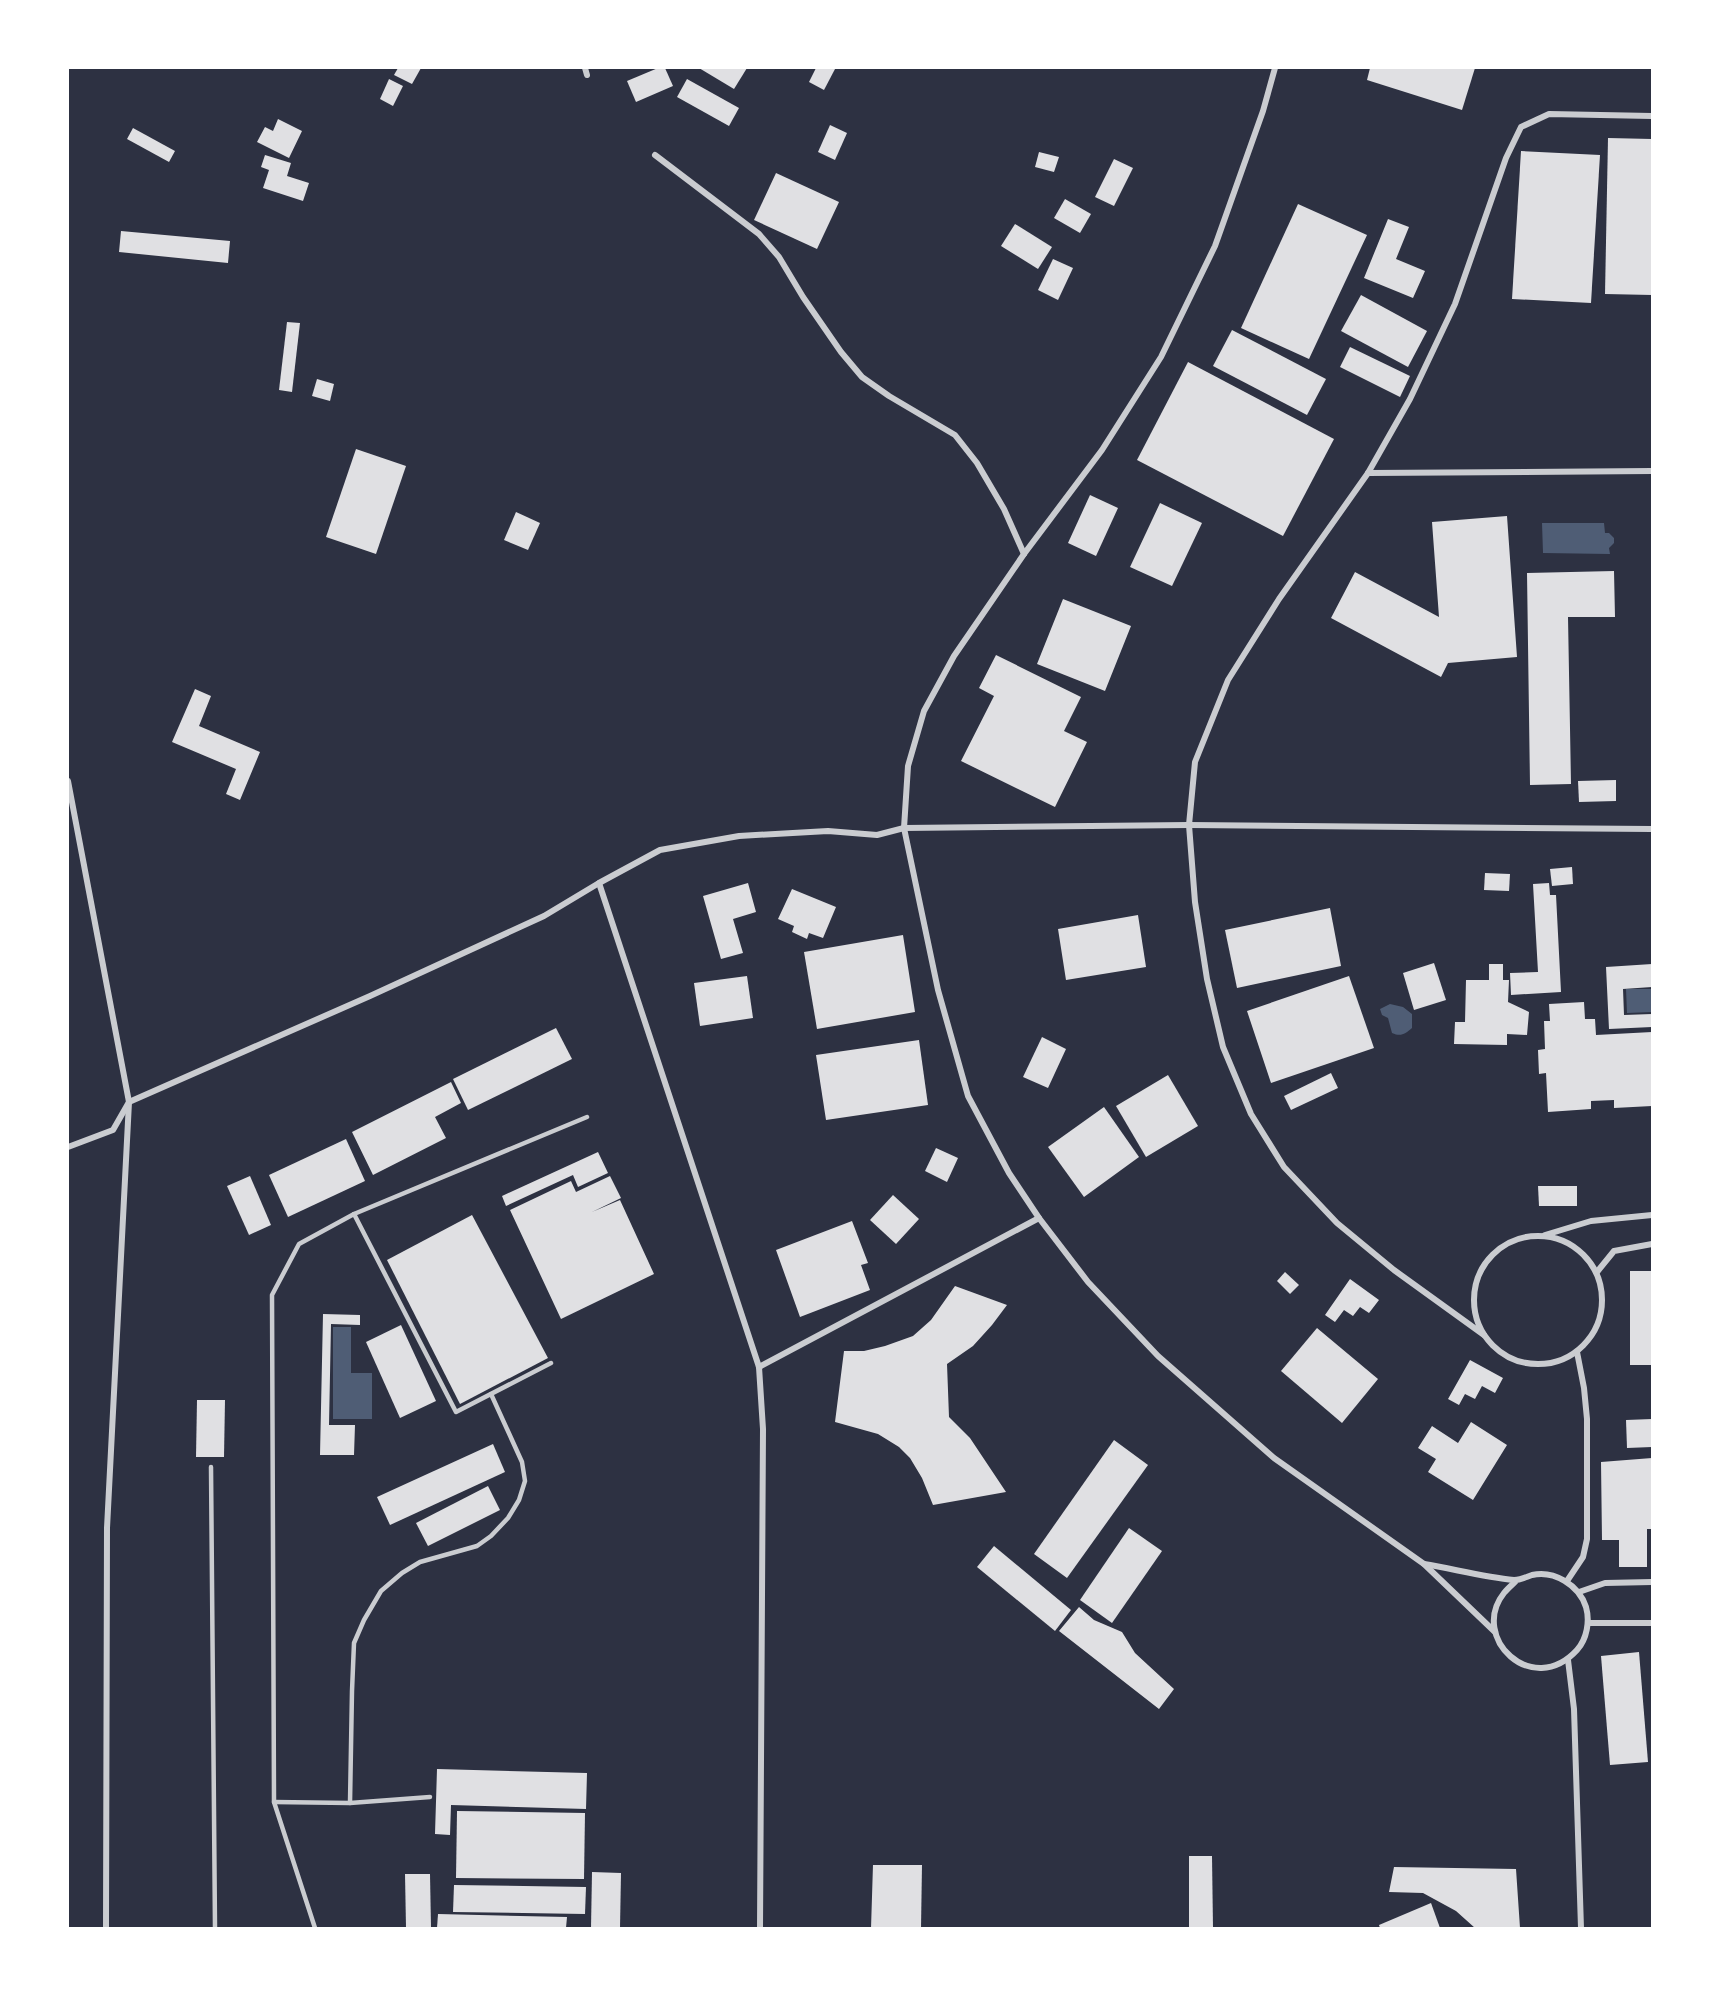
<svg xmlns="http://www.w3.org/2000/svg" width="1720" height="1996" font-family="'Work Sans',sans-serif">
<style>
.water{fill:#4f5d75}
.building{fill:#e0e0e3}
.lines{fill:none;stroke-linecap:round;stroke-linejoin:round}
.service{stroke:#caccd0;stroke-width:4.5}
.minor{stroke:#caccd0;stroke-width:6}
</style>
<rect width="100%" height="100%" fill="#2d3142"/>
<g class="water">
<path d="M 1542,523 L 1604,523 L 1605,533 L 1609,533 L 1614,538 L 1614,543 L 1609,548 L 1610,554 L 1543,553 Z"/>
<path d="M 1626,989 L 1652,989 L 1652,1012 L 1627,1013 Z"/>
<path d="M 1390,1004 L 1403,1007 L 1412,1014 L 1412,1028 C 1405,1034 1401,1037 1392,1033 L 1388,1018 L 1382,1015 L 1380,1009 Z"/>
<path d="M 333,1327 L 351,1327 L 351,1373 L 372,1373 L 372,1419 L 333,1419 Z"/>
</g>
<g class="building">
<path d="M 398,68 L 421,68 L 412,84 L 394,75 Z"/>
<path d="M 658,68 L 665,68 L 673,86 L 636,102 L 627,81 Z"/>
<path d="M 699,68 L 747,68 L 734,89 Z"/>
<path d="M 816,68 L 835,69 L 824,90 L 809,82 Z"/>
<path d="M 1370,68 L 1475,68 L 1462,110 L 1367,80 Z"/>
<path d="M 389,79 L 403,86 L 393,106 L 380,99 Z"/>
<path d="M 687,79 L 739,108 L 729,126 L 677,97 Z"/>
<path d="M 278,119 L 302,131 L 289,158 L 257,142 L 265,127 L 273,131 Z"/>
<path d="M 830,125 L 847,133 L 835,160 L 818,152 Z"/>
<path d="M 133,128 L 175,151 L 169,162 L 127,139 Z"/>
<path d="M 1608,138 L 1652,139 L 1652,295 L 1605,294 Z"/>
<path d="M 1521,151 L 1600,155 L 1591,303 L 1512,299 Z"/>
<path d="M 1039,152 L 1059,157 L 1054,172 L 1035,167 Z"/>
<path d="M 265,155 L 291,163 L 287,176 L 309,183 L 303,201 L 263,188 L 269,170 L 261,167 Z"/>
<path d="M 1114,159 L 1133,168 L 1114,206 L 1095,197 Z"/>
<path d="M 776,173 L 839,202 L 817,249 L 754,220 Z"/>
<path d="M 1065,199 L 1091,214 L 1080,233 L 1054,218 Z"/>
<path d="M 1298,204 L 1367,235 L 1309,359 L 1241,328 Z"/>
<path d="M 1388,219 L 1409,227 L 1396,259 L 1425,271 L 1413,298 L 1364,278 Z"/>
<path d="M 1015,224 L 1052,247 L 1038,269 L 1001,246 Z"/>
<path d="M 121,231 L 230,241 L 228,263 L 119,252 Z"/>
<path d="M 1053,259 L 1073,268 L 1058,300 L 1038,290 Z"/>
<path d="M 1361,295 L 1427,331 L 1408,367 L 1341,331 Z"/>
<path d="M 287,322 L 300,323 L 292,392 L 279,390 Z"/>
<path d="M 1232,330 L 1326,379 L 1307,415 L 1213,366 Z"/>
<path d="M 1350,347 L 1410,376 L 1400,397 L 1340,367 Z"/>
<path d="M 1188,362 L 1334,439 L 1283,536 L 1137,460 Z"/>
<path d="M 317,379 L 334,384 L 330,401 L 312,396 Z"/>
<path d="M 356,449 L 406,466 L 376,554 L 326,537 Z"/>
<path d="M 1090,495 L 1118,508 L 1096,556 L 1068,543 Z"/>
<path d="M 1160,503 L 1202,523 L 1172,586 L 1130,567 Z"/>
<path d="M 516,512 L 540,523 L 528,550 L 504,540 Z"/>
<path d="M 1507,516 L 1517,657 L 1448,663 L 1441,677 L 1331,618 L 1355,572 L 1439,617 L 1432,522 Z"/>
<path d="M 1614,571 L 1615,617 L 1568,617 L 1571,784 L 1530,785 L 1527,573 Z"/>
<path d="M 1063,599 L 1131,626 L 1105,691 L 1037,664 Z"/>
<path d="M 996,655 L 1081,697 L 1064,731 L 1087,742 L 1055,807 L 961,761 L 994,696 L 979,688 Z"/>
<path d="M 195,689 L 211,696 L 199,726 L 260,752 L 240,800 L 226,794 L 236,769 L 172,742 Z"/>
<path d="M 1616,780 L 1616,801 L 1579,802 L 1578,781 Z"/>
<path d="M 1572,867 L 1573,884 L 1552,886 L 1550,869 Z"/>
<path d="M 1485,873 L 1510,874 L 1509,891 L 1484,890 Z"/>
<path d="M 748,883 L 756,912 L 733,919 L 743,953 L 721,959 L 703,896 Z"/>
<path d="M 1549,883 L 1550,895 L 1556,895 L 1561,992 L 1511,995 L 1510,973 L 1538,972 L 1533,884 Z"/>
<path d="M 792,889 L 836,907 L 823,938 L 809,933 L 807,939 L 792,932 L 794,926 L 778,919 Z"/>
<path d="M 1330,908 L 1341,966 L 1237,988 L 1225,930 Z"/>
<path d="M 1138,915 L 1146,967 L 1066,980 L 1058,929 Z"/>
<path d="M 903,935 L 915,1012 L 817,1029 L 804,952 Z"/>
<path d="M 1434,963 L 1446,1000 L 1414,1010 L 1403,973 Z"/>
<path d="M 1489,964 L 1503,964 L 1503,980 L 1509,980 L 1508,1002 L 1529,1012 L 1527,1035 L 1507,1034 L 1507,1045 L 1454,1044 L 1455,1022 L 1465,1022 L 1466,980 L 1489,980 Z"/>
<path d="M 1652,964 L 1652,987 L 1623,989 L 1624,1015 L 1652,1014 L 1652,1027 L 1609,1029 L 1606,967 Z"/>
<path d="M 747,976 L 753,1018 L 700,1026 L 694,983 Z"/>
<path d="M 1349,976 L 1374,1048 L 1271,1083 L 1247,1011 Z"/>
<path d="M 1584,1002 L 1585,1019 L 1595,1019 L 1596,1035 L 1652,1032 L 1652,1106 L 1614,1108 L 1614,1100 L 1591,1101 L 1591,1109 L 1548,1112 L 1546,1073 L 1539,1074 L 1538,1050 L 1545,1049 L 1544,1021 L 1550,1021 L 1549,1004 Z"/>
<path d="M 556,1028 L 572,1059 L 468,1110 L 453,1079 Z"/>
<path d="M 1042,1037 L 1066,1049 L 1048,1088 L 1023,1077 Z"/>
<path d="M 919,1040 L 928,1105 L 826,1120 L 816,1055 Z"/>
<path d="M 1331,1073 L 1338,1088 L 1291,1110 L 1284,1096 Z"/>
<path d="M 1168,1075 L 1198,1126 L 1146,1157 L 1116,1106 Z"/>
<path d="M 451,1082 L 461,1103 L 435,1117 L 446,1138 L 373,1175 L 352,1132 Z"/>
<path d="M 1104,1107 L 1139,1157 L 1084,1197 L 1048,1147 Z"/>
<path d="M 346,1139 L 365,1181 L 288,1217 L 269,1175 Z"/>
<path d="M 936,1148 L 958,1158 L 947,1182 L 925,1171 Z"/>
<path d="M 598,1152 L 608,1173 L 578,1187 L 573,1175 L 506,1206 L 502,1196 Z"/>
<path d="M 250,1176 L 271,1225 L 249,1235 L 227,1186 Z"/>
<path d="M 610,1176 L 621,1198 L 592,1212 L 620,1200 L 654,1274 L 561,1319 L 510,1210 L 571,1181 L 576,1192 Z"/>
<path d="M 1538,1186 L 1577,1186 L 1577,1206 L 1539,1206 Z"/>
<path d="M 893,1195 L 919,1219 L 896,1244 L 870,1220 Z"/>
<path d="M 472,1215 L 548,1358 L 460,1404 L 387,1260 Z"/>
<path d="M 852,1221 L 868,1263 L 861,1265 L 870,1290 L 800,1317 L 776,1250 Z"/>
<rect x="1630" y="1271" width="22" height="94"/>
<path d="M 1285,1272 L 1299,1285 L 1290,1294 L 1277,1281 Z"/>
<path d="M 1350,1279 L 1379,1300 L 1369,1313 L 1360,1307 L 1353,1316 L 1344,1310 L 1335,1322 L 1325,1315 Z"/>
<path d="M 955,1286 L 1007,1305 L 992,1325 L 973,1346 L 947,1364 L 949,1417 L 970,1438 L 1006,1492 L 933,1505 L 922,1478 L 910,1458 L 899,1447 L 878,1434 L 835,1422 L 844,1351 L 864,1351 L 885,1346 L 913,1336 L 931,1320 Z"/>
<path d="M 323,1314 L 360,1315 L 360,1325 L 331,1324 L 329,1425 L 355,1425 L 354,1455 L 320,1455 Z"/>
<path d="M 401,1325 L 436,1401 L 400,1418 L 366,1342 Z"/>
<path d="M 1317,1328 L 1378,1379 L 1342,1423 L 1281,1371 Z"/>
<path d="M 1470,1360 L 1503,1378 L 1495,1393 L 1482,1386 L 1475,1399 L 1465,1394 L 1459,1405 L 1448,1399 Z"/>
<path d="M 197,1400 L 225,1400 L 224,1457 L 196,1457 Z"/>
<path d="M 1652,1419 L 1652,1447 L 1627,1448 L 1626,1420 Z"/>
<path d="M 1471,1422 L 1507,1445 L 1473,1500 L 1428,1472 L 1436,1459 L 1418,1448 L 1432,1426 L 1458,1443 Z"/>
<path d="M 1114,1440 L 1148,1465 L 1067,1578 L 1034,1554 Z"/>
<path d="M 493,1444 L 505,1472 L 390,1525 L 377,1497 Z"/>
<path d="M 1652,1458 L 1652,1529 L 1647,1529 L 1647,1567 L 1619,1567 L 1619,1540 L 1602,1540 L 1601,1462 Z"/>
<path d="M 488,1486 L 500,1510 L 428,1546 L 416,1523 Z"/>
<path d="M 1129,1528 L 1162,1551 L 1112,1623 L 1080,1600 Z"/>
<path d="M 994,1546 L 1071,1610 L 1055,1631 L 977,1567 Z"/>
<path d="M 1079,1607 L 1094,1620 L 1122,1632 L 1135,1653 L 1174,1689 L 1159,1709 L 1059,1631 Z"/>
<path d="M 1639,1652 L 1648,1762 L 1610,1765 L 1601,1656 Z"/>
<path d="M 437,1769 L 587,1773 L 586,1809 L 451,1805 L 450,1835 L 435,1834 Z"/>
<path d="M 457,1811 L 585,1813 L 584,1879 L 456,1878 Z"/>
<path d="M 1189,1856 L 1212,1856 L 1213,1928 L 1189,1928 Z"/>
<path d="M 873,1865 L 922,1865 L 921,1928 L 871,1928 Z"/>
<path d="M 1394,1867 L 1516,1869 L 1520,1928 L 1475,1928 L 1456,1911 L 1423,1893 L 1389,1892 Z"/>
<path d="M 592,1872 L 621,1873 L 620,1928 L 591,1928 Z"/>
<path d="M 405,1874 L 430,1874 L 431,1928 L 406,1928 Z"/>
<path d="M 454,1885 L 586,1887 L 585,1914 L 453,1912 Z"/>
<path d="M 1431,1903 L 1440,1928 L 1380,1928 L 1379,1925 Z"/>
<path d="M 438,1914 L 567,1917 L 566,1928 L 437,1928 Z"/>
</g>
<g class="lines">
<g class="service">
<path d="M 354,1214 L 456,1412 L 551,1363"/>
<path d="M 211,1467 L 215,1928"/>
<path d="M 274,1802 L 350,1803 L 430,1797"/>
<path d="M 350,1803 L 352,1691 L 354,1643 L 364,1620 L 381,1591 L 402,1573 L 420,1562 L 477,1546 L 491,1536 L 508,1518 L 519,1500 L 525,1481 L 522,1462 L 491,1394"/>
<path d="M 315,1928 L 274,1802 L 272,1295 L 299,1244 L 354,1214 L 587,1117"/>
</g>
<g class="minor">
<path d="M 585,68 L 587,75"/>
<path d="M 1275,68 L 1263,111 L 1215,246 L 1161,357 L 1102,450 L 1024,554 L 954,656 L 924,711 L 908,766 L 904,828 L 938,990 L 968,1096 L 1009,1173 L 1039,1218 L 1088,1282 L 1158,1356 L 1274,1458 L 1424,1564 L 1495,1632"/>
<path d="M 655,155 L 759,234 L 779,257 L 803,297 L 841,352 L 862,377 L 889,396 L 955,435 L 977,463 L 1004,509 L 1024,554"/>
<path d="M 1368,473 L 1652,471"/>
<path d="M 68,781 L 129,1102 L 107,1528 L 106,1928"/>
<path d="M 599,883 L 759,1367 L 763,1429 L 760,1928"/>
<path d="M 68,1147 L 113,1130 L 129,1102 L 370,996 L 544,916 L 599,883 L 660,850 L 739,836 L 828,831 L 877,835 L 904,828 L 1189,825 L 1652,829"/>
<path d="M 1545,1235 L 1591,1221 L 1652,1215"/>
<circle cx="1538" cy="1300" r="64"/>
<path d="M 1597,1272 L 1614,1251 L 1652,1244"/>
<path d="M 1484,1335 L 1394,1270 L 1337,1223 L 1284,1167 L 1251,1114 L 1223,1047 L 1207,979 L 1195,902 L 1189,825 L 1195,762 L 1228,680 L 1279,599 L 1368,473 L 1410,399 L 1455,304 L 1506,158 L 1521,127 L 1549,114 L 1652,116"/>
<path d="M 759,1367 L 1039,1218"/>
<path d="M 1424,1564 C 1454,1569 1484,1577 1514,1580 C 1521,1580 1526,1577 1532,1575 C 1554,1570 1579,1585 1586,1607 C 1590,1621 1587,1639 1577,1650 C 1532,1699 1469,1637 1504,1593 C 1508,1588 1513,1584 1517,1580"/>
<path d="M 1567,1581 L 1583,1557 L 1587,1539 L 1587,1419 L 1584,1388 L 1577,1352"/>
<path d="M 1579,1592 L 1605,1583 L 1652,1582"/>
<path d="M 1588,1623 L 1652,1623"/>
<path d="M 1568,1660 L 1574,1709 L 1581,1928"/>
</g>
</g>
<rect width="1720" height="1996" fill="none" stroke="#ffffff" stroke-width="138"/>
</svg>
